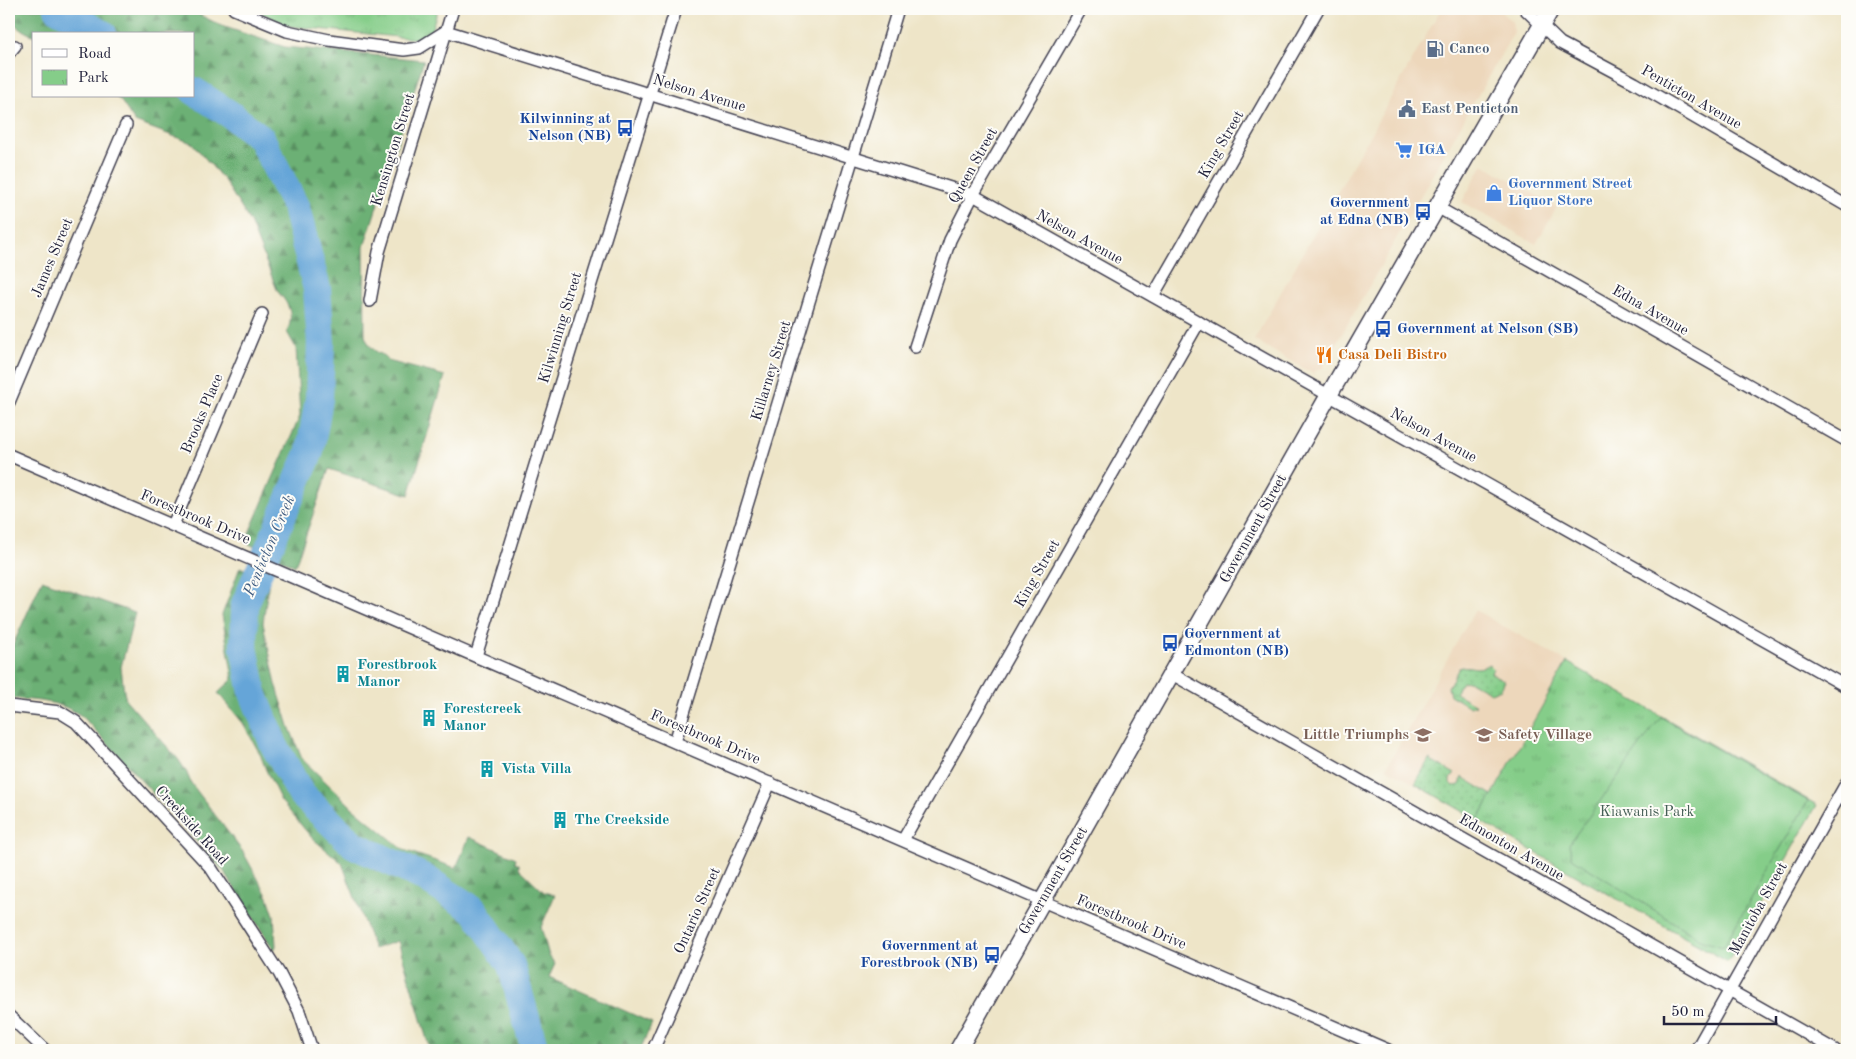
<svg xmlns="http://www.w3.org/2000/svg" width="1856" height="1059" font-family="'Old Standard TT',serif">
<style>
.built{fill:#edd7bb}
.grass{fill:url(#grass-dots);stroke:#547862}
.forest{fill:url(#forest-firs);stroke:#476958}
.park{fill:url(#park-tufts);stroke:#547862}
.pitch{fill:#85cd89;stroke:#547862}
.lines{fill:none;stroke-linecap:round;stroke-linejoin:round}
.river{stroke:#65a5d8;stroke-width:28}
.street-casing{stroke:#413f50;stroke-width:14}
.secondary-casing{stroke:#413f50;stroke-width:19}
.street{stroke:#fff;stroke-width:11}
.secondary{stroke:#fff;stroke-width:16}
.labels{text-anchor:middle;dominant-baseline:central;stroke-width:4;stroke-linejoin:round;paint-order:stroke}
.service-label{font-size:15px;font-weight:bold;fill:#4e5e75;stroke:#fdfcf7;text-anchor:start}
.street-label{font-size:15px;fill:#22223b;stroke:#fdfcf7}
.transit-label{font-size:15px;font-weight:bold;fill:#164399;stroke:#fdfcf7;text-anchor:end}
.shop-label{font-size:15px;font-weight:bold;fill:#366cbe;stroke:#fdfcf7;text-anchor:start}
.food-label{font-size:15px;font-weight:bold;fill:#c56008;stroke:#fdfcf7;text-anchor:start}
.culture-label{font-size:15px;font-weight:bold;fill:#0d838f;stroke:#fdfcf7;text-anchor:start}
.education-label{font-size:15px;font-weight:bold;fill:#785e54;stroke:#fdfcf7;text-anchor:end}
.park-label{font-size:15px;fill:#455e56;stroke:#fdfcf7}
.water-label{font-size:16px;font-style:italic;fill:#405d82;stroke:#fdfcf7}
</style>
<defs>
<pattern id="grass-dots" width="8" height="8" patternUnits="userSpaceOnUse" patternTransform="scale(1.25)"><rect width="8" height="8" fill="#85cd89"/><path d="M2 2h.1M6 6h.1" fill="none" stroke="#73b077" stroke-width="1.8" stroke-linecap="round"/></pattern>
<pattern id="forest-firs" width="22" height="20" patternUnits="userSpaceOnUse" patternTransform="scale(1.25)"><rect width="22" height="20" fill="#6cb075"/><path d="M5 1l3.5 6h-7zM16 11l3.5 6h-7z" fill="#588f61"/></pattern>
<pattern id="park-tufts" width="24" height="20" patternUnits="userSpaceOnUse" patternTransform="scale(1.25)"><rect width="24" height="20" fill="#85cd89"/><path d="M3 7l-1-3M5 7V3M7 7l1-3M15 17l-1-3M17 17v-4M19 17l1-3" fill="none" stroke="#73b077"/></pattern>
</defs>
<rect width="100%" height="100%" fill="#fdfcf7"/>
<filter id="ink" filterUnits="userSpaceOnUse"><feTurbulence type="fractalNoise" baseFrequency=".02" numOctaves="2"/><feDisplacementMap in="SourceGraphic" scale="10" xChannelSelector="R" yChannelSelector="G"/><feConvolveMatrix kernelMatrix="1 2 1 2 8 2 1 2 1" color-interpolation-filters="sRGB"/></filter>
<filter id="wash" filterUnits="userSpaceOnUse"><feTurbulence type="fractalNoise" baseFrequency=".0096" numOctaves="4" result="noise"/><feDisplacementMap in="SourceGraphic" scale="20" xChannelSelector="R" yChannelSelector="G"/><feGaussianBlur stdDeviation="1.12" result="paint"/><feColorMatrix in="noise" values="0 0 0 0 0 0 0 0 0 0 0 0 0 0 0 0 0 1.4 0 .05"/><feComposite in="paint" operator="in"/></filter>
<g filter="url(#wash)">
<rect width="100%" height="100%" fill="#eee5c8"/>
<g class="built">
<path d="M 1441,9 L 1498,9 L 1512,22 L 1514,32 L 1322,369 L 1315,371 L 1315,375 L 1254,340 Z"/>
<path d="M 1483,164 L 1557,207 L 1536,244 L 1462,202 Z"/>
<path d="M 1475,610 L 1567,662 L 1478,820 L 1386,768 Z"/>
</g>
<g class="grass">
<path d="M 1489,664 L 1493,668 L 1491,673 L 1505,681 L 1501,689 L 1491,693 L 1469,681 L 1462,682 L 1455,693 L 1476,705 L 1470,707 L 1450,695 L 1448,687 L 1459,668 C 1471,663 1475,673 1489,664 Z"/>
<path d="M 1429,759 L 1455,774 L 1450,779 L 1450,783 L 1453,786 L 1460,785 L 1462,777 L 1492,795 L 1478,820 L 1415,784 Z"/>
</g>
<g class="forest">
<path d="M 9,9 L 188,9 L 222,26 L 285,47 L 424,60 L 364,247 L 365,336 C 369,347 374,351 385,356 L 388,361 L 445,376 L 409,495 L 329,469 L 295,566 L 245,542 L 300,416 L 296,348 L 287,332 C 294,316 290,305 278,292 L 250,222 L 224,180 L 192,143 L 135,122 L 121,101 L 115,96 L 194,96 L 194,34 L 34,34 L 34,36 C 21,30 9,24 9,9 Z"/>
<path d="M 240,567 L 269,580 L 263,623 L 276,684 L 289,726 L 302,759 L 353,808 L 404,850 L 456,868 L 469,837 L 516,858 L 515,862 L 519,864 L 519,868 L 544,892 L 555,895 L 541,927 L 549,956 L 555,964 L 549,977 L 652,1023 L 640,1050 L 430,1050 L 398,941 L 374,949 L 342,863 L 312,838 L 281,801 L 266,770 L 260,754 L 243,723 L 218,693 L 233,679 L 222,615 Z"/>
<path d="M 42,580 L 135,613 L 121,667 L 124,692 L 126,700 L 178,759 L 186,771 L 191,783 L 243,852 L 268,897 L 274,915 L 276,946 L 274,950 L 223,870 L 83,717 C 59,700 38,701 9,698 L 9,654 Z"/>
</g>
<g class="park">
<path d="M 253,9 L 438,9 L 430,34 L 418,39 L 288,26 Z"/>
<path d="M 1567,662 L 1817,805 L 1728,962 L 1478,820 Z"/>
</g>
<path class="pitch" d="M 1661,717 L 1808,801 L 1723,947 L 1703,941 L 1572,858 L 1569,844 Z"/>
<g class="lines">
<g class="river">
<path d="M 58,9 L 103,34"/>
<path d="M 194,91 L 231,115 L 261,138 L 296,208 L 317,289 L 321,343 L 319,399 L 310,451 L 245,604 L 244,647 L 253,693 L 274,745 L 301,794 L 354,845 L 423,877 L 474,910 L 511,965 L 535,1050"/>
</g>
</g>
</g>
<g filter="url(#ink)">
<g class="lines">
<g class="street-casing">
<g id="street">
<path d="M 234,9 L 287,31 L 329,40 L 404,50 L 419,48 L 446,31 L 973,195 L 1847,687"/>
<path d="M 1525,9 L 1560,43 L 1635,83 L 1847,206"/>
<path d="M 9,53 L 15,46"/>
<path d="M 1437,207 L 1847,441"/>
<path d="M 1153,296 L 1318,9"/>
<path d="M 370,301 L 379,252 L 453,9"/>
<path d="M 915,347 L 950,240 L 973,195 L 1081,9"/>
<path d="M 9,402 L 126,125"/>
<path d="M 9,455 L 1388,1050"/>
<path d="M 173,525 L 262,314"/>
<path d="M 476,656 L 676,9"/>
<path d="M 1172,674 L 1835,1050"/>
<path d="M 9,706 L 60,712 L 76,722 L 211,868 L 279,973 L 299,1011 L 312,1050"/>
<path d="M 675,742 L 898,9"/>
<path d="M 903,840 L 1199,322"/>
<path d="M 9,1016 L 45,1050"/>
<path d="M 653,1050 L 770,783"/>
<path d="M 1696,1050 L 1847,782"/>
</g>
</g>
<g class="secondary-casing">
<path id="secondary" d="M 958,1050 L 1329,395 L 1551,9"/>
</g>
<use href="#street" class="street"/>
<use href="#secondary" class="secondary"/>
</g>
</g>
<defs>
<g id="fuel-bare" transform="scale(1.35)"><path d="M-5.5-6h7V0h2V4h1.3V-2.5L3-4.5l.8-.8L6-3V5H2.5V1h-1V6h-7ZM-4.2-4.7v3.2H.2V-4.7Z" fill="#5c6f8a" stroke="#fdfcf7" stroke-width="2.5" paint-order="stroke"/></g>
<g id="civic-bare" transform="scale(1.35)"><path d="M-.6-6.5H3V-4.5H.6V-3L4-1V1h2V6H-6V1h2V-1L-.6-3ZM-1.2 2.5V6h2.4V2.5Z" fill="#5c6f8a" stroke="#fdfcf7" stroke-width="2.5" paint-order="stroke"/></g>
<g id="bus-bare" transform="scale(1.35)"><path d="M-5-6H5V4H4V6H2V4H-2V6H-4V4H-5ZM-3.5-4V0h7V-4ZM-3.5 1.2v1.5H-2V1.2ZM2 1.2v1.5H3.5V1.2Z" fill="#1a4fb4" stroke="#fdfcf7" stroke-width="2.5" paint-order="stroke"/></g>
<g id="supermarket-bare" transform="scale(1.35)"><path d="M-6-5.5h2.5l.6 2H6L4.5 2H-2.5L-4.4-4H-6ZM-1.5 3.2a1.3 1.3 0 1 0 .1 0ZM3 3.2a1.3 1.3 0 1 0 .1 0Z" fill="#3f7fe0" stroke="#fdfcf7" stroke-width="2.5" paint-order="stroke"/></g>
<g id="shop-bare" transform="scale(1.35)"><path d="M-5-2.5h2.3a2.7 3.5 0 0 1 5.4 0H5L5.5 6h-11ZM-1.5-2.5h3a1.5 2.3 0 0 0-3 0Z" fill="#3f7fe0" stroke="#fdfcf7" stroke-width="2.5" paint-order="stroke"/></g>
<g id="restaurant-bare" transform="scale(1.35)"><path d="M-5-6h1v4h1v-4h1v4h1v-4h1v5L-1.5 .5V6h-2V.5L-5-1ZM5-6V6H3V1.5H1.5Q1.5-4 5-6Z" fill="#e8710a" stroke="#fdfcf7" stroke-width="2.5" paint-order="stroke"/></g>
<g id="building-bare" transform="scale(1.35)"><path d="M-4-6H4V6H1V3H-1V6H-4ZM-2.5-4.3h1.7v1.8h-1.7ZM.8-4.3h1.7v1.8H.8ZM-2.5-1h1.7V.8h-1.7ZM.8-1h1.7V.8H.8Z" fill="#0f9aa8" stroke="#fdfcf7" stroke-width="2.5" paint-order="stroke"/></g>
<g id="school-bare" transform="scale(1.35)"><path d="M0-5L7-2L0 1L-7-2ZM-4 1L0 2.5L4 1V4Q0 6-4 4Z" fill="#8d6e63" stroke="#fdfcf7" stroke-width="2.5" paint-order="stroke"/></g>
</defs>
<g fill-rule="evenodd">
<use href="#fuel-bare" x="1435" y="49"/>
<use href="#civic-bare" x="1407" y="109"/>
<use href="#bus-bare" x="625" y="128"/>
<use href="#supermarket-bare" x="1404" y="150"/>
<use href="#shop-bare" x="1494" y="193"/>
<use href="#bus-bare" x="1423" y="212"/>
<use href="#bus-bare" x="1383" y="329"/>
<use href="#restaurant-bare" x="1324" y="355"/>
<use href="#bus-bare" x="1170" y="643"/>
<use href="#building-bare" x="343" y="674"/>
<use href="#building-bare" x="429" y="718"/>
<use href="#school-bare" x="1423" y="735"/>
<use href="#school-bare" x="1484" y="735"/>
<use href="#building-bare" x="487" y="769"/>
<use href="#building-bare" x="560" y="820"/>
<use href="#bus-bare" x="992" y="955"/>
</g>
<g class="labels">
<g class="service-label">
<text x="1449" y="49">Canco</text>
<text x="1421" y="109">East Penticton</text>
</g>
<g class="street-label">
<text transform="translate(699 94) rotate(17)">Nelson Avenue</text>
<text transform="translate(1691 98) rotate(30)">Penticton Avenue</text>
<text transform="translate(1222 145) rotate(-60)">King Street</text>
<text transform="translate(394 150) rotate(-73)">Kensington Street</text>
<text transform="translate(974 166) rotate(-61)">Queen Street</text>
<text transform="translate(1079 238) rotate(29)">Nelson Avenue</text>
<text transform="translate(53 258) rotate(-67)">James Street</text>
<text transform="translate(1650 311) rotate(30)">Edna Avenue</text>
<text transform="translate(561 328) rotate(-73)">Kilwinning Street</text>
<text transform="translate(772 371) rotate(-73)">Killarney Street</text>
<text transform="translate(203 414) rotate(-67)">Brooks Place</text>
<text transform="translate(1433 436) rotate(29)">Nelson Avenue</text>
<text transform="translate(195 518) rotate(23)">Forestbrook Drive</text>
<text transform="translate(1254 529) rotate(-61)">Government Street</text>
<text transform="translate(1038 574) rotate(-60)">King Street</text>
<text transform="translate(705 738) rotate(23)">Forestbrook Drive</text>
<text transform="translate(191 826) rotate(48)">Creekside Road</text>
<text transform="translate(1511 848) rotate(30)">Edmonton Avenue</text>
<text transform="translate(1054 881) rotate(-60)">Government Street</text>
<text transform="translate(1759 909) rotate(-61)">Manitoba Street</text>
<text transform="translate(698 911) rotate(-66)">Ontario Street</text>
<text transform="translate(1131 923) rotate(23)">Forestbrook Drive</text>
</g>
<g class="transit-label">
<text x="611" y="119">Kilwinning at<tspan x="611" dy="17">Nelson (NB)</tspan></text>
<text x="1409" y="203">Government<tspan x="1409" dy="17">at Edna (NB)</tspan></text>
<text x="1397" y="329" text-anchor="start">Government at Nelson (SB)</text>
<text x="1184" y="634" text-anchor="start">Government at<tspan x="1184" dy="17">Edmonton (NB)</tspan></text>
<text x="978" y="946">Government at<tspan x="978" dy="17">Forestbrook (NB)</tspan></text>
</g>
<g class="shop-label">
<text x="1418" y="150">IGA</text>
<text x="1508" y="184">Government Street<tspan x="1508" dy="17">Liquor Store</tspan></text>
</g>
<g class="food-label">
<text x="1338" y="355">Casa Deli Bistro</text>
</g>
<g class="culture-label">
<text x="357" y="665">Forestbrook<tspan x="357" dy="17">Manor</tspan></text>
<text x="443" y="709">Forestcreek<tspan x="443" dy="17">Manor</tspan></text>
<text x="501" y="769">Vista Villa</text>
<text x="574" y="820">The Creekside</text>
</g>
<g class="education-label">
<text x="1409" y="735">Little Triumphs</text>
<text x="1498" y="735" text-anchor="start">Safety Village</text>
</g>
<g class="park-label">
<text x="1647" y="812">Kiawanis Park</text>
</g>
<g class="water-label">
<text transform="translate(270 546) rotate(-67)">Penticton Creek</text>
</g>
</g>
<rect width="1856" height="1059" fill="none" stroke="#fdfcf7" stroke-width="30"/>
<rect x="32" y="32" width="162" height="65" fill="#fdfcf7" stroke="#a5a5ac"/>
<rect x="42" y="49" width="25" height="8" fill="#ffffff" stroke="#a5a5ac"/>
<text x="78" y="58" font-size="15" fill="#22223b">Road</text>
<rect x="42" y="70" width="25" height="15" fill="url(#park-tufts)" stroke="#a5a5ac"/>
<text x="78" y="82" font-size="15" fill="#22223b">Park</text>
<path d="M1664 1016v8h112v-8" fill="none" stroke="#22223b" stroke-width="2.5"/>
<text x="1671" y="1016" font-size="15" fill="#22223b" stroke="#fdfcf7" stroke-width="4" paint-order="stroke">50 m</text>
</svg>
